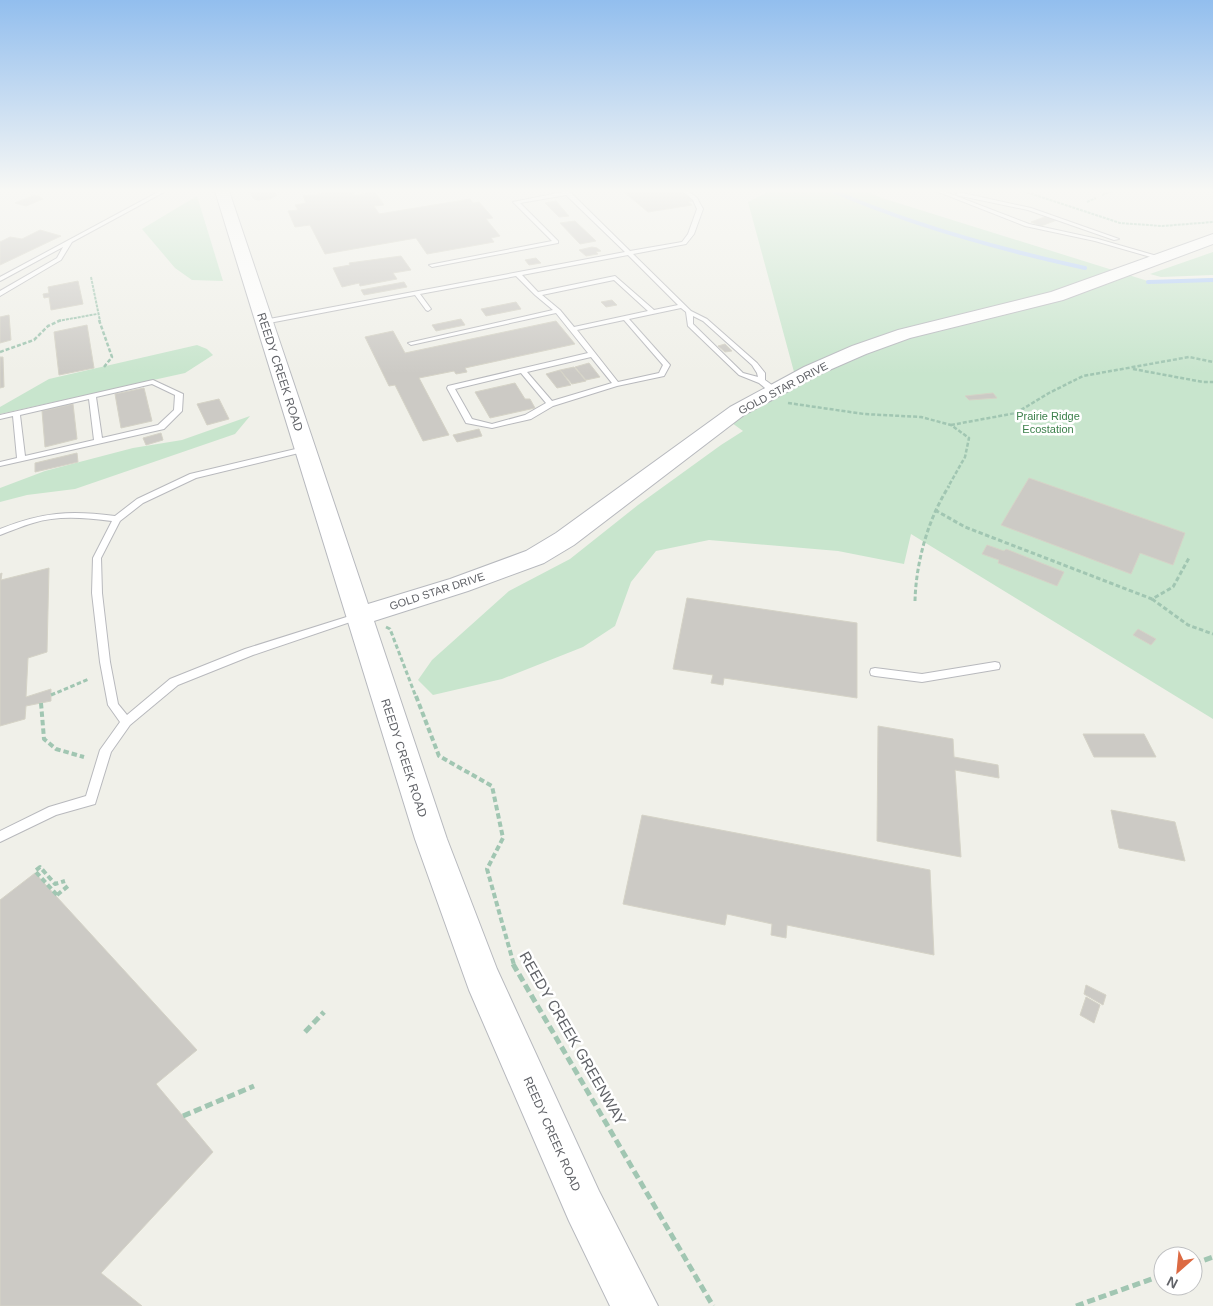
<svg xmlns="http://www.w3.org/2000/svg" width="1213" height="1306" font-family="Helvetica,sans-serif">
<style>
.green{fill:#c8e5cd}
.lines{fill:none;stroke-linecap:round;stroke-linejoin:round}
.stream{stroke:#b1cdf8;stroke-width:4}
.building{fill:#cccac5;stroke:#d5d3c7}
.lane-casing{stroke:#b8b9bd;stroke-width:2}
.secondary-casing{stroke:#b7b9be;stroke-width:2}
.path-far4{stroke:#a1c6b2;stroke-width:2;stroke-dasharray:3 1;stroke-linecap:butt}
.path-far3{stroke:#a1c6b2;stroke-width:2.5;stroke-dasharray:4 2;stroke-linecap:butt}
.path-far2{stroke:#a1c6b2;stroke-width:3;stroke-dasharray:4.5 2.5;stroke-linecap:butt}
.path-far1{stroke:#a1c6b2;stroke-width:4;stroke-dasharray:5.5 3;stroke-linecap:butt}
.path{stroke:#a1c6b2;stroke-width:5;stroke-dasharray:8 4;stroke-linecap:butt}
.lane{fill:#fff;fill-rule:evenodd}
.secondary{fill:#fff;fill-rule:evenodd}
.labels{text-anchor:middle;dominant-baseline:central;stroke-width:5;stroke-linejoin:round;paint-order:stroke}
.far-street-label{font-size:11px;fill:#606267;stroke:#fff}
.far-park-label{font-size:11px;fill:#3d814c;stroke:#fff}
.street-label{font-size:12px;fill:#606267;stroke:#fff}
.near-street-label{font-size:15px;fill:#606267;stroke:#fff}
</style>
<rect width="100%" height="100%" fill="#f0f0e9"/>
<g class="green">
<path d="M 770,191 L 865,191 L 882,198 L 1151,282 L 1213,278 L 1213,719 L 911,534 L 904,564 L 838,551 L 709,540 L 656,551 L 631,582 L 615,626 L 583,647 L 502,679 L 433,695 L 418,680 L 432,660 L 509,591 L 570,559 L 638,505 L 721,445 L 743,431 L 732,423 L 797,383 L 748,202 Z"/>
<path d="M 197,196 L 223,281 L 192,280 L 175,268 L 142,229 Z"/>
<path d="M 1213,252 L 1213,275 L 1161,277 L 1150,274 Z"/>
<path d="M 197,345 L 207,349 L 213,355 L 185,373 L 0,414 L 0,407 L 49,379 Z"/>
<path d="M 250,416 L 235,434 L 75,489 L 27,495 L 0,502 L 0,488 L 45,471 L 133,448 L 182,440 Z"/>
</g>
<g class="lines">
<g class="stream">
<path d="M 833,191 C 914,226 998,249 1085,268"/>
<path d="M 1148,282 L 1213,280"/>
</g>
</g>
<g class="building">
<path d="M 250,191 L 275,191 L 277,195 L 270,199 L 257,200 L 253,198 Z"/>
<path d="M 338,191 L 352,191 L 354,195 L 375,192 L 384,205 L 374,206 L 379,214 L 470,199 L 473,203 L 479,202 L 493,218 L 486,219 L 500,236 L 491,238 L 494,242 L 427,254 L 416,238 L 325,254 L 310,225 L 295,227 L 288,211 L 298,210 L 295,205 L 306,203 L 303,196 Z"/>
<path d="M 623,191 L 680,191 L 693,201 L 688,202 L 692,205 L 648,212 Z"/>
<path d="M 32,196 L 39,196 L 43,199 L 26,206 L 15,203 Z"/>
<path d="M 556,201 L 569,216 L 559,217 L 545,203 Z"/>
<path d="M 1047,216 L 1057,220 L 1041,226 L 1031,222 Z"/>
<path d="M 575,221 L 596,241 L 580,244 L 560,223 Z"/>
<path d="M 40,230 L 61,236 L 0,265 L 0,242 L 10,237 L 22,239 Z"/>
<path d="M 592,247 L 597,248 L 601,251 L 596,252 L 598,254 L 586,256 L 579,250 Z"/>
<path d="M 401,256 L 411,270 L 393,273 L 397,279 L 360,286 L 359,283 L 342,287 L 333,268 L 350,265 L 349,263 Z"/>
<path d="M 536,258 L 541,263 L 529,265 L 525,260 Z"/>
<path d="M 78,281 L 83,304 L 51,310 L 49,297 L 44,298 L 43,294 L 49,293 L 48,287 Z"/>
<path d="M 404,282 L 407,287 L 364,295 L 361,290 Z"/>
<path d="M 612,300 L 617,305 L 606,307 L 601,302 Z"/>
<path d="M 516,302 L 521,309 L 486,316 L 481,309 Z"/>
<path d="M 9,315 L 11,340 L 0,343 L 0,317 Z"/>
<path d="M 461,319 L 465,325 L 436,331 L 432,325 Z"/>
<path d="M 556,321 L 575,344 L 465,368 L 467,372 L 456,374 L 454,371 L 419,378 L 449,435 L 423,441 L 395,385 L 389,386 L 365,337 L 393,331 L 405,353 Z"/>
<path d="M 87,325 L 94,368 L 59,375 L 54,332 Z"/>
<path d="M 725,344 L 732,351 L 725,352 L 718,346 Z"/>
<path d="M 0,357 L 3,357 L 4,387 L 0,388 Z"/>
<path d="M 589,363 L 600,377 L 586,380 L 575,367 Z"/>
<path d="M 574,367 L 586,381 L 572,384 L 560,370 Z"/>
<path d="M 560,370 L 571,385 L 557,388 L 546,374 Z"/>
<path d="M 515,383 L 525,399 L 530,399 L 535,408 L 490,418 L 475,392 Z"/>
<path d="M 144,388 L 152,421 L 121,428 L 115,394 Z"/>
<path d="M 993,393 L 997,398 L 969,400 L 965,396 Z"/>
<path d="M 219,399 L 229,419 L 207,425 L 197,404 Z"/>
<path d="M 73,404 L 77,439 L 45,447 L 42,411 Z"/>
<path d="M 479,429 L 482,436 L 457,442 L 453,435 Z"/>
<path d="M 161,433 L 163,440 L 146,445 L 143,438 Z"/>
<path d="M 77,453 L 78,462 L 35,472 L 35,463 Z"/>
<path d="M 1029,478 L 1185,533 L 1173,565 L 1140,553 L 1131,574 L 1001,525 Z"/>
<path d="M 987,545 L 1004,551 L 1006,549 L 1064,572 L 1057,586 L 998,563 L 999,560 L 982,554 Z"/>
<path d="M 49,568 L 47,652 L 28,658 L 26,697 L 51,689 L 51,701 L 26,706 L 25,719 L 0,726 L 0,574 L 2,573 L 1,580 Z"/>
<path d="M 687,598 L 857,623 L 857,698 L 724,678 L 723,685 L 711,683 L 713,675 L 673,669 Z"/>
<path d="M 1138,629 L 1156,639 L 1151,645 L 1133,635 Z"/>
<path d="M 878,726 L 953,739 L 954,757 L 998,765 L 999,778 L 955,770 L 961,857 L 877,841 Z"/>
<path d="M 1083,734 L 1144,734 L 1156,757 L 1094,757 Z"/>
<path d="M 1111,810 L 1175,822 L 1185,861 L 1119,848 Z"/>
<path d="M 642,815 L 930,870 L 934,955 L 787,925 L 786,938 L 771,935 L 772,924 L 727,914 L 725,925 L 623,904 Z"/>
<path d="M 35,873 L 197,1050 L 156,1084 L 213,1152 L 101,1273 L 142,1306 L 0,1306 L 0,900 Z"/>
<path d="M 1086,985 L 1106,995 L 1103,1005 L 1084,994 Z"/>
<path d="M 1086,997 L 1100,1005 L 1094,1023 L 1080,1015 Z"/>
</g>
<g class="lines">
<g class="lane-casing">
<g id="lane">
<path d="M 160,191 L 166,191 L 72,242 L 61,260 L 0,296 L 0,291 L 57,258 L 63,247 L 2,280 L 0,281 L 0,277 Z"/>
<path d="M 563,191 L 570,192 L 630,251 L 682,242 L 688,234 L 697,209 L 693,200 L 682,191 L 688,191 L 697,198 L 703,209 L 694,234 L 686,244 L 633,254 L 691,311 L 707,319 L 757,363 L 765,373 L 765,380 L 776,388 L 776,392 L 770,392 L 759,383 L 739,375 L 688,326 L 686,312 L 681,308 L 629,319 L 670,365 L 664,376 L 617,386 L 553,406 L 531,419 L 492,428 L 466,423 L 447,388 L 448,386 L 588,353 L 556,313 L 411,345 L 408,343 L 553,310 L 535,295 L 516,276 L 420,294 L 431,309 L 428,311 L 426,310 L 415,295 L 264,324 L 261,322 L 264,320 L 625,252 L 566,195 L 520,203 L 558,241 L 558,243 L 432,267 L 429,265 L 552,241 L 513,202 L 563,192 ZM 628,255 L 678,305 L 654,310 L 615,276 L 538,292 L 522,275 ZM 614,280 L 648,311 L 574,327 L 560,310 L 542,295 ZM 693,316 L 703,321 L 752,365 L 757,373 L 758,377 L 743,373 L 693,324 ZM 624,320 L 663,365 L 659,373 L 618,382 L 577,330 ZM 591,357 L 612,383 L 552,401 L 527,372 ZM 521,373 L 546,403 L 525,415 L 492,424 L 472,419 L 455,389 Z"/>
<path d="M 936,191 L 943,191 L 1029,224 L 1098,239 L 1164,258 L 1161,260 L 1095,241 L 1025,226 Z"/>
<path d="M 958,192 L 1031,208 L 1119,239 L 1114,240 L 1028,210 L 956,195 Z"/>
<path d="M 153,380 L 183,394 L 182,411 L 164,429 L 0,466 L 0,462 L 17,458 L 13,416 L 0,419 L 0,415 ZM 152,384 L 175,395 L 174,410 L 158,425 L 102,438 L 96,397 ZM 89,399 L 94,440 L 25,456 L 20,415 Z"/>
<path d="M 304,447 L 307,447 L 307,451 L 196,478 L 143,503 L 120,521 L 101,558 L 102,593 L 110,662 L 118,704 L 127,715 L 170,679 L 245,649 L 356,614 L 362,614 L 364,616 L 362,618 L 253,655 L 178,685 L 130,725 L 111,752 L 95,804 L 56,815 L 0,842 L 0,831 L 49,807 L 86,796 L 100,750 L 120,722 L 108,705 L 100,662 L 92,593 L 93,558 L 112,521 C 85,518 59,515 33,523 C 22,526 11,531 0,535 L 0,529 C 42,512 70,510 115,516 L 137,499 L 190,474 Z"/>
<path d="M 995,662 L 999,663 L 1000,666 L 999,669 L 922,682 L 875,676 L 871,675 L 870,672 L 871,669 L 875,668 L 922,674 Z"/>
</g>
</g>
<g class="secondary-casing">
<path id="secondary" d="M 215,191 L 229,191 L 368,604 L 450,579 L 526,551 L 556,533 L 730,407 L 804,367 L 852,346 L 898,330 L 1051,292 L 1213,234 L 1213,244 L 1063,300 L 910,338 L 866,354 L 818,375 L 744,415 L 574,545 L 544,563 L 468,591 L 374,621 L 447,839 L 497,969 L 599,1191 L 658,1306 L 610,1306 L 569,1221 L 469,990 L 415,839 Z"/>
</g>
<g class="path-far4">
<path d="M 1023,191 L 1120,223 L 1162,226 L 1213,222"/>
<path d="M 1211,191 L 1213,192"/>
<path d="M 1102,195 L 1112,191"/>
<path d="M 1087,202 L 1096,198"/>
<path d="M 91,277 L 100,321"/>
<path d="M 58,321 L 97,314"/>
</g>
<g class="path-far3">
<path d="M 99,320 L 112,357 L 104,367"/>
<path d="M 0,352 L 34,340 L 48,326 L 61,320"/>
<path d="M 1133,369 L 1203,382 L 1213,382"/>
<path d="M 788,403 L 864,414 L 921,417 L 951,425 L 969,438 L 965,457 L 948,487"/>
<path d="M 951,425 L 1016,413 L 1049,393 L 1083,376 L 1189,357 L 1213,362"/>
</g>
<g class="path-far2">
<path d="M 935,510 L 965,527 L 1152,599 L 1173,587 L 1189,558"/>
<path d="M 1152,599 L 1188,625 L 1213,634"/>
<path d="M 915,601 C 916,562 928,519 949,486"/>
<path d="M 386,627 L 390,629 L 416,697"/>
<path d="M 51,695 L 89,679"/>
</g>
<g class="path-far1">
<path d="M 416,696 L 439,756 L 492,786 L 503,838 L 487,869 L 514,965"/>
<path d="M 41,703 L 44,739 L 56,749 L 84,757"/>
<path d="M 57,895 L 35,871 L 40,867 L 55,884 L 65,881"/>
<path d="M 57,895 L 68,886"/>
</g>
<g class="path">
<path d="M 513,964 L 713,1306"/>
<path d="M 305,1032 L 324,1012"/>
<path d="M 183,1116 L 254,1086"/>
<path d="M 1193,1264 L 1213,1257"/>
<path d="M 1076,1306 L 1163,1275"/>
</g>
<use href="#lane" class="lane"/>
<use href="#secondary" class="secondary"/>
</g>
<linearGradient id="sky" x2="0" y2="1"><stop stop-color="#92beee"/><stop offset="0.51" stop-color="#f8f8f5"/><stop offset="1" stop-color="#f8f8f5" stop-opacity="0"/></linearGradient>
<rect width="1213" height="374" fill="url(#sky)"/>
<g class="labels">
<g class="far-street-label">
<text transform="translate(783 388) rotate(-28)">GOLD STAR DRIVE</text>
<text transform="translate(437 591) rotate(-18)">GOLD STAR DRIVE</text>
</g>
<g class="far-park-label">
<text x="1048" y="416">Prairie Ridge<tspan x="1048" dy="13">Ecostation</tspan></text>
</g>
<g class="street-label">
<text transform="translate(280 372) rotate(72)">REEDY CREEK ROAD</text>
<text transform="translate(404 758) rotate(72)">REEDY CREEK ROAD</text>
<text transform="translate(552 1134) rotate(66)">REEDY CREEK ROAD</text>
</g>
<g class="near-street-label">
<text transform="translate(573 1038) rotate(60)">REEDY CREEK GREENWAY</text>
</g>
</g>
<g transform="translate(1178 1271) rotate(207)"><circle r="24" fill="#ffffff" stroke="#bfc0c2"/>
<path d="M0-4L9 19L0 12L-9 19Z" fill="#dc6a43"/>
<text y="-8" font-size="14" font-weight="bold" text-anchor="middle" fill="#606267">N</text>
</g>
</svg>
